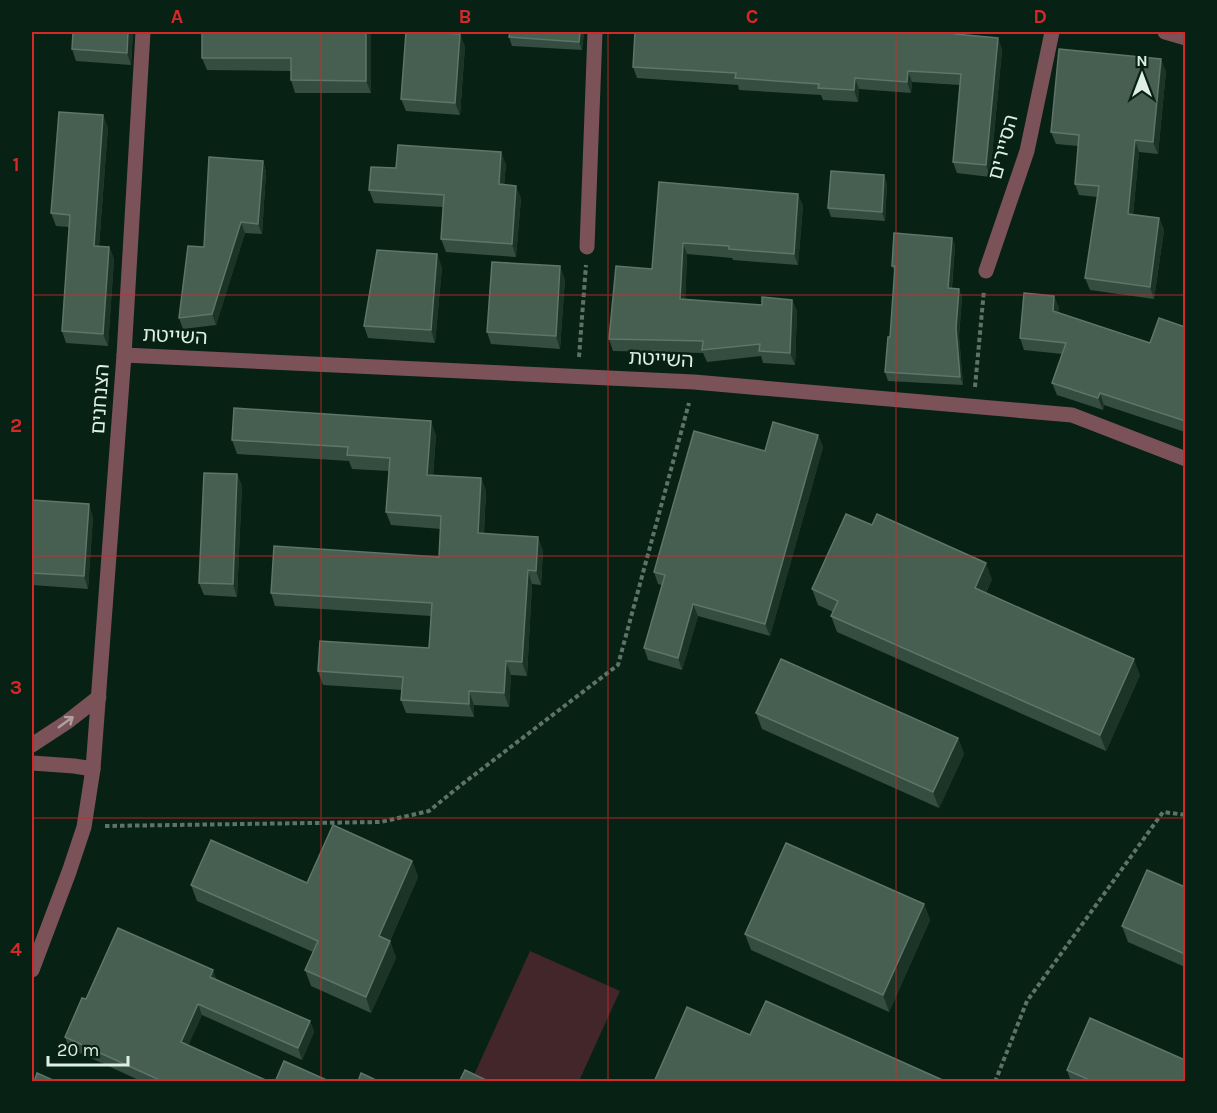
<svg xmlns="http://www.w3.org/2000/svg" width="1217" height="1113" font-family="Karla,'Noto Sans Hebrew',sans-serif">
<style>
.green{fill:#42262a}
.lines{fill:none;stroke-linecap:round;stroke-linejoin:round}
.path{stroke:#5e7368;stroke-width:4;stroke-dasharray:4.5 3;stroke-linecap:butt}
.minor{stroke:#7b5257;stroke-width:15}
.wall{fill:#344d40}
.shaded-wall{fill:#1b3427}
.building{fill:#465f51;stroke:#5e7569;stroke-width:1.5}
.oneway{stroke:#aea09e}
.grid{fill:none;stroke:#d62828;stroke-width:1.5;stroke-opacity:0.55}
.labels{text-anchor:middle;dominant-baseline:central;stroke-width:5;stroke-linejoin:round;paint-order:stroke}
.street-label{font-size:20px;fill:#e0efe6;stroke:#082115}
.neatline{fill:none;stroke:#d62828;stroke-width:2}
.grid-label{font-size:20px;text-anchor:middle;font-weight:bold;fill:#d62828}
</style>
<rect width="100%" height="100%" fill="#082115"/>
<path class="green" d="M 530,951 L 620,991 L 579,1081 L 489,1081 L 474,1075 Z"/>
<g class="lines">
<g class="path">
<path d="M 579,357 L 586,265"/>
<path d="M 975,387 L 984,290"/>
<path d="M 105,826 L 381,822 L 429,811 L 461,785 L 618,665 L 689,403"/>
<path d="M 995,1082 L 1027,1001 L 1163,812 L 1186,815"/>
</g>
<g class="minor">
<path d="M 1165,32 L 1186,38"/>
<path d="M 587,247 L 595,32"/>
<path d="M 986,271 L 1027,151 L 1052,32"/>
<path d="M 124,355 L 694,382 L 1072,415 L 1186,459"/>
<path d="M 32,745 L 67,722 L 99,697"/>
<path d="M 32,763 L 74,766 L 93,769"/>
<path d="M 32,970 L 69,872 L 84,827 L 93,769 L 124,355 L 143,32"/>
</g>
</g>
<g class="wall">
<path d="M 73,32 L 133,32 L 131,65 L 76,61 L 72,49 Z"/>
<path d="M 371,32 L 371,93 L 295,93 L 291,80 L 291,71 L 207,70 L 202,58 Z"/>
<path d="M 510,32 L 584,32 L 582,50 L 512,46 L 509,37 Z"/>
<path d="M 956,32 L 957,34 L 998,38 L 1002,50 L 990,177 L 957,173 L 953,162 L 960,85 L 912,82 L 911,93 L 859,89 L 858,102 L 823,100 L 821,95 L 739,90 L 738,85 L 637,78 L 633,67 Z"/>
<path d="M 465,46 L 460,115 L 406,111 L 401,99 Z"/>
<path d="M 1166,71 L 1158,154 L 1139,152 L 1133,215 L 1159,218 L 1164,230 L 1154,299 L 1090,290 L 1085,278 L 1097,197 L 1079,195 L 1075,184 L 1078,146 L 1056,144 L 1051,132 Z"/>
<path d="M 108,127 L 99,246 L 109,247 L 114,259 L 108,346 L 66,343 L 62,331 L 69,227 L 56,226 L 51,213 Z"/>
<path d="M 263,161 L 266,172 L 262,234 L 245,233 L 216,325 L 183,329 L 179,318 L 204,247 Z"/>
<path d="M 506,164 L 504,185 L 521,198 L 516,257 L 446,252 L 441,239 L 443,207 L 374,203 L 369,190 L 396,168 Z"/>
<path d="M 659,182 L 803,205 L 798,265 L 733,260 L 732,258 L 687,254 L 685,300 L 762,305 L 792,300 L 797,311 L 795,365 L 763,363 L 761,356 L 707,362 L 703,353 L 613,351 L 609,339 L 652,269 Z"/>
<path d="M 887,183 L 885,221 L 831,217 L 828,208 Z"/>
<path d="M 952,238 L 955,246 L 952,288 L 962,297 L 959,336 L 963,385 L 888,381 L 885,372 L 890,337 L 895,272 L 892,266 Z"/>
<path d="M 442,267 L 435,343 L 368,338 L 364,326 Z"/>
<path d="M 565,279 L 560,349 L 491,344 L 487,332 Z"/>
<path d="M 1054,296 L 1059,308 L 1058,312 L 1150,343 L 1185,327 L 1185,432 L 1104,405 L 1103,410 L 1057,395 L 1052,383 L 1062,354 L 1024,350 L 1020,338 Z"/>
<path d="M 436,435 L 433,475 L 481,478 L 486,491 L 484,533 L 543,550 L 541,585 L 532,584 L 527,676 L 511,675 L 509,707 L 474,705 L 474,717 L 406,713 L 401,700 L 402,690 L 323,685 L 318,671 L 429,648 L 431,616 L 275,606 L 271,593 L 439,557 L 441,529 L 391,525 L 386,512 L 389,471 L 352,469 L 349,461 L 237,454 L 232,440 Z"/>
<path d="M 818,435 L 823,447 L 770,636 L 698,616 L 682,670 L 648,660 L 644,648 L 662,585 L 658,584 L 654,572 L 765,451 Z"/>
<path d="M 237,474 L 242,486 L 237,597 L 204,595 L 199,583 Z"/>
<path d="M 32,500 L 93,517 L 88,589 L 32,585 Z"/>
<path d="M 992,579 L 986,593 L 1140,675 L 1106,751 L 837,632 L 831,616 L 833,612 L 818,605 L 812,589 Z"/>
<path d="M 756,713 L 958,738 L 964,754 L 939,808 L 762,729 Z"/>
<path d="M 412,861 L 418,877 L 390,941 L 396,958 L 371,1013 L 311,986 L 305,970 L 313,952 L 197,901 L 191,885 L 307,883 Z"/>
<path d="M 1185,887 L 1185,967 L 1128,942 L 1122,926 Z"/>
<path d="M 924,904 L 930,920 L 889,1012 L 751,950 L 745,934 Z"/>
<path d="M 213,970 L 216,979 L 310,1021 L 314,1032 L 302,1060 L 202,1015 L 188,1045 L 270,1082 L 143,1082 L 69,1048 L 65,1037 L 86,999 Z"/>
<path d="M 1067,1070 L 1185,1082 L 1071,1082 Z"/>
</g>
<g class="shaded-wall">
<path d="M 128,32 L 133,32 L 131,65 L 127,53 Z"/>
<path d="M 366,32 L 371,32 L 371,93 L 366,81 Z"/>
<path d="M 580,32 L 584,32 L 582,50 L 579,42 Z"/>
<path d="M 460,34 L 465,46 L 460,115 L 455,103 Z"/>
<path d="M 998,38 L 1002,50 L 990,177 L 986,165 Z"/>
<path d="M 1161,59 L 1166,71 L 1158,154 L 1153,142 Z"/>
<path d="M 908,71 L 912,82 L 911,93 L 907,82 Z"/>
<path d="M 855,78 L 859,89 L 858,102 L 854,90 Z"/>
<path d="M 103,115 L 108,127 L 98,258 L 94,246 Z"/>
<path d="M 1135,140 L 1139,152 L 1132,226 L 1128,214 Z"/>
<path d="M 501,152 L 506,164 L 503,197 L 499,184 Z"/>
<path d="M 263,161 L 266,172 L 262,234 L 258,224 Z"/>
<path d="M 884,175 L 887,183 L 885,221 L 882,212 Z"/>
<path d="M 516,186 L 521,198 L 516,257 L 512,244 Z"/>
<path d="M 798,194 L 803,205 L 798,265 L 794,254 Z"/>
<path d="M 1159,218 L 1164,230 L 1154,299 L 1150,287 Z"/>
<path d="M 241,222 L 245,233 L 216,325 L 212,314 Z"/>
<path d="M 952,238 L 955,246 L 951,296 L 948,288 Z"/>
<path d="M 683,243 L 687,254 L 685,311 L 680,299 Z"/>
<path d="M 109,247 L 114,259 L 108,346 L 103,334 Z"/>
<path d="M 437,254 L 442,267 L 435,343 L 431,330 Z"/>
<path d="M 560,266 L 565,279 L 560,349 L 556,336 Z"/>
<path d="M 959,289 L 962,297 L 959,336 L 963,385 L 960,377 L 956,328 Z"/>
<path d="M 1054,296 L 1059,308 L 1057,323 L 1053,311 Z"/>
<path d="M 792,300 L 797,311 L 795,365 L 790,353 Z"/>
<path d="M 1100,393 L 1104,405 L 1103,410 L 1098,398 Z"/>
<path d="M 431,421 L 436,435 L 432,488 L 427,475 Z"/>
<path d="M 818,435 L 823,447 L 770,636 L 765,624 Z"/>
<path d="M 237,474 L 242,486 L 237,597 L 233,584 Z"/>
<path d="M 481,478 L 486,491 L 483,546 L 478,533 Z"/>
<path d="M 89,504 L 93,517 L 88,589 L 84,576 Z"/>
<path d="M 538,537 L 543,550 L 541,585 L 536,571 Z"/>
<path d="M 986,563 L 992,579 L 981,604 L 975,588 Z"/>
<path d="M 528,570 L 532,584 L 527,676 L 522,662 Z"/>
<path d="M 693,604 L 698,616 L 682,670 L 678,658 Z"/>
<path d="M 1134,659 L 1140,675 L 1106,751 L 1100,735 Z"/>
<path d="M 506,661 L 511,675 L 509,707 L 504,693 Z"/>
<path d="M 469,691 L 474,705 L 474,717 L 469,704 Z"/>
<path d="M 958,738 L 964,754 L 939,808 L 933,792 Z"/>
<path d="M 412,861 L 418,877 L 385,952 L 379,936 Z"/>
<path d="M 924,904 L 930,920 L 889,1012 L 883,995 Z"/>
<path d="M 390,941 L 396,958 L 371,1013 L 366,997 Z"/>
<path d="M 213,970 L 217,982 L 210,977 Z"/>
<path d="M 198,1004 L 202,1015 L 185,1053 L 181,1042 Z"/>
<path d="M 310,1021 L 314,1032 L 302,1060 L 298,1048 Z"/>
</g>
<g class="building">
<path d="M 73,32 L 128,32 L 127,53 L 72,49 Z"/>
<path d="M 202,32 L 366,32 L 366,81 L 291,80 L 291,58 L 202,58 Z"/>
<path d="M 406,32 L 426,32 L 460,34 L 455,103 L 401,99 Z"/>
<path d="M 510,32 L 580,32 L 579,42 L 509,37 Z"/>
<path d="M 635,32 L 955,32 L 955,34 L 998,38 L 986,165 L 953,162 L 961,74 L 908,71 L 907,82 L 855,78 L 854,90 L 818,88 L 819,84 L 735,78 L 736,73 L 633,67 Z"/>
<path d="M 1059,49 L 1161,59 L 1153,142 L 1135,140 L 1128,214 L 1159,218 L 1150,287 L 1085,278 L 1099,186 L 1075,184 L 1079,135 L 1051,132 Z"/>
<path d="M 59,112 L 103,115 L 94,246 L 109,247 L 103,334 L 62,331 L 70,215 L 51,213 Z"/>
<path d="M 398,145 L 501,152 L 499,184 L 516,186 L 512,244 L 441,239 L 444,195 L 369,190 L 371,167 L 396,168 Z"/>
<path d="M 209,157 L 263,161 L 258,224 L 241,222 L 212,314 L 179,318 L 188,246 L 204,247 Z"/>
<path d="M 831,171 L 884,175 L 882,212 L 828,208 Z"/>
<path d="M 659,182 L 798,194 L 794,254 L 729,249 L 729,246 L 683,243 L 680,299 L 762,305 L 762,297 L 792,300 L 790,353 L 759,351 L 760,344 L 702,350 L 703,341 L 609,339 L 616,266 L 652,269 Z"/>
<path d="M 894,233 L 952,238 L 948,288 L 959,289 L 956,328 L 960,377 L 885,372 L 888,337 L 890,337 L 895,266 L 892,266 Z"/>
<path d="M 377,250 L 437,254 L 431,330 L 364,326 Z"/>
<path d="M 492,262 L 560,266 L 556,336 L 487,332 Z"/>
<path d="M 1024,293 L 1054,296 L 1053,311 L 1150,343 L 1159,318 L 1185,327 L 1185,421 L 1100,393 L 1098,398 L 1052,383 L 1066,343 L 1020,338 Z"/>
<path d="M 234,408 L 431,421 L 427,475 L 481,478 L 478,533 L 538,537 L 536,571 L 528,570 L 522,662 L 506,661 L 504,693 L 469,691 L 469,704 L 401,700 L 403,677 L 318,671 L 320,641 L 429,648 L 432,603 L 271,593 L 274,546 L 439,557 L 441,516 L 386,512 L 390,458 L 347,455 L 348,447 L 232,440 Z"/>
<path d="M 773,422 L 818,435 L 765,624 L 693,604 L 678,658 L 644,648 L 665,575 L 654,572 L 694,431 L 765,451 Z"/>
<path d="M 204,473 L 237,474 L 233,584 L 199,583 Z"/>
<path d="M 32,500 L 89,504 L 84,576 L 32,573 Z"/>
<path d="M 846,514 L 872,525 L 877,514 L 986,563 L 975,588 L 1134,659 L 1100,735 L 831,616 L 838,601 L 812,589 Z"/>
<path d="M 781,659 L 958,738 L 933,792 L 756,713 Z"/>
<path d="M 333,825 L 412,861 L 379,936 L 390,941 L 366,997 L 305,970 L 318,941 L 191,885 L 211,840 L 307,883 Z"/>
<path d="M 786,843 L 924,904 L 883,995 L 745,934 Z"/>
<path d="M 1147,870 L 1185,887 L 1185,954 L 1122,926 Z"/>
<path d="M 118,928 L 213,970 L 210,977 L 310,1021 L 298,1048 L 198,1004 L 181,1042 L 270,1082 L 164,1082 L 65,1037 L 82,998 L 86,999 Z"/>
<path d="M 766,1001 L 947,1082 L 654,1082 L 687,1007 L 750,1035 Z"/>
<path d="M 1090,1018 L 1185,1060 L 1185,1082 L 1094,1082 L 1067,1070 Z"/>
<path d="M 284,1061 L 331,1082 L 275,1082 Z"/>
<path d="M 465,1070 L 490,1082 L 459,1082 Z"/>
<path d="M 37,1073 L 57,1082 L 34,1082 Z"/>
<path d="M 361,1073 L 380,1082 L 358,1082 Z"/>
</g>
<defs><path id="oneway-shaft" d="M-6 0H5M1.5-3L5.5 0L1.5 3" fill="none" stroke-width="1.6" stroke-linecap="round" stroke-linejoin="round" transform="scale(1.5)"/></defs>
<use class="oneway" href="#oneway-shaft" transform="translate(66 722) rotate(-36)"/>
<path class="grid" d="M 321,32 L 321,1082M 608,32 L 608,1082M 896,32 L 896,1082M 32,295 L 1186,295M 32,556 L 1186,556M 32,818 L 1186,818"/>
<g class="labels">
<g class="street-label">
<text transform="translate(1003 147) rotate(-75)">הסיירים</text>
<text transform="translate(175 336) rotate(3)">השייטת</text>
<text transform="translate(661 359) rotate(3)">השייטת</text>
<text transform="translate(100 399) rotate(-86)">הצנחנים</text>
</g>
</g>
<rect width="1217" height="1113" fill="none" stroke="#082115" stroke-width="66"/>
<g transform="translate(1142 75)" stroke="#082115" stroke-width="4.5" paint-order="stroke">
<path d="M0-4.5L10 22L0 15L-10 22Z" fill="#e0efe6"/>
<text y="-9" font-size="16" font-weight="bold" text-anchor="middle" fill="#e0efe6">N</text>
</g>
<path d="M48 1056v9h80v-9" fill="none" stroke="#e0efe6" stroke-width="3"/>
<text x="57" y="1056" font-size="18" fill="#e0efe6" stroke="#082115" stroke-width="4.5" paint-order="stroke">20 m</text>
<rect x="33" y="33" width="1151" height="1047" class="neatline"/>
<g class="grid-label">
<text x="177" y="23">A</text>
<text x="465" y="23">B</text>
<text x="752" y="23">C</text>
<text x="1040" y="23">D</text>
<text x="16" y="171">1</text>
<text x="16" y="432">2</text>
<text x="16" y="694">3</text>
<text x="16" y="956">4</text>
</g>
</svg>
